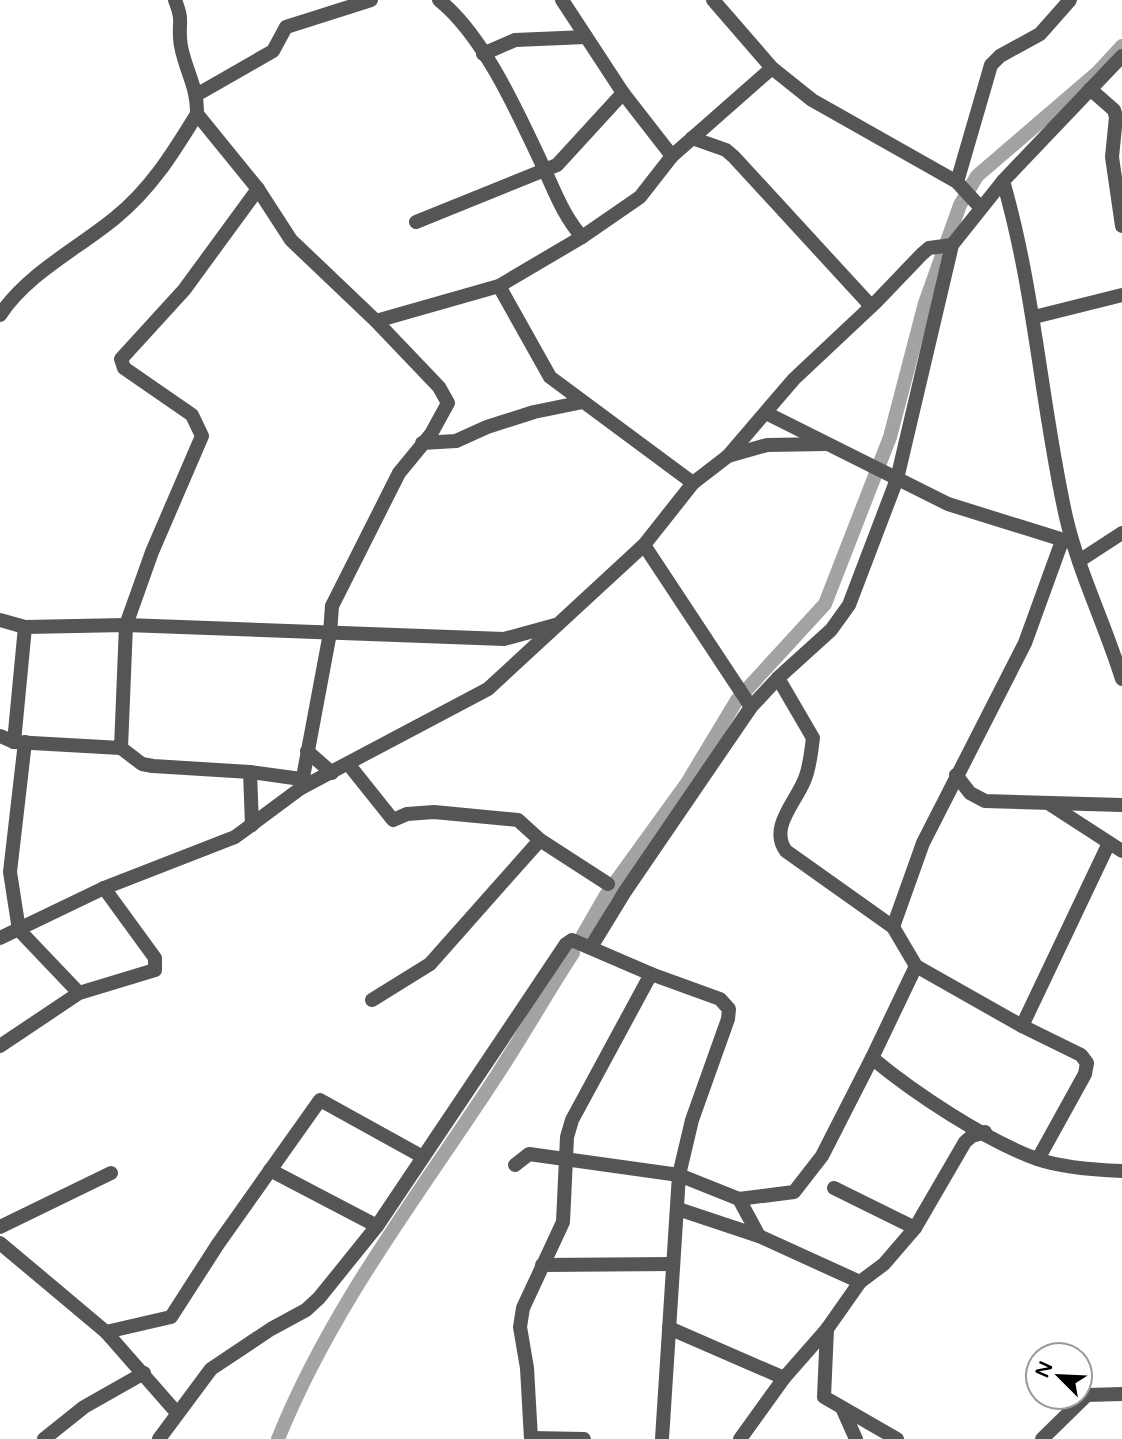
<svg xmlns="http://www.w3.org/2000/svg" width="1122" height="1439" font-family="'Varela Round',sans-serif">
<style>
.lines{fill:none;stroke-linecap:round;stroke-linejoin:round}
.canal{stroke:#a3a3a3;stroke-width:14}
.street{stroke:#555;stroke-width:14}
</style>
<rect width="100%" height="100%" fill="#fff"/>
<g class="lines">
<g class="canal">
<path d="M 583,935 L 606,895 L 687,783 L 737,700 L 825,604 L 890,437 L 925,303 L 960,205 L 977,176 L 1098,72 L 1122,46"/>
<path d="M 278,1439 C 332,1305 419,1195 497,1075 C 523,1035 547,993 573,953"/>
</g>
<g class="street">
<path d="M 175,0 C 183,21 179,19 180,38 C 181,63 198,84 197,114 L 258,189 L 291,240 L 376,321 L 439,387 L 448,403 L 431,434 L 399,473 L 332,606 L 330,633 L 301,788"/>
<path d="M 439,0 C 483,35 517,111 541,162 C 554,189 562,214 582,237"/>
<path d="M 562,0 L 623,93 L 672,156"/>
<path d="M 713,0 L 772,68 L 812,100 L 957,182 L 980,207"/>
<path d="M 483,54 L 515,40 L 586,37"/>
<path d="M 1090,89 L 1114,110 L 1116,117 L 1112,157 L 1122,226"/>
<path d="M 198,94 L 273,51 L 286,27 L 371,0"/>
<path d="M 692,138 L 726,150 L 734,157 L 871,306"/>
<path d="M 1003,181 C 1035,291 1041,405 1066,517 C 1079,573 1105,624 1122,679"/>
<path d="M 957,182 L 991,65 L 1000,56 L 1040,34 L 1070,0"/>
<path d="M 416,222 L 557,165 L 623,93"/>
<path d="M 499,286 L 550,377 L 693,483"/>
<path d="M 0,315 C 28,273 76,250 115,218 C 151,189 173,153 197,114"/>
<path d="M 1034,317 L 1122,295"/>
<path d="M 376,321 L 499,286 L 582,237 L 640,197 L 672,156 L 772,68"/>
<path d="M 766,413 L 948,504 L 1070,542"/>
<path d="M 422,443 L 456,441 L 487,427 L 534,412 L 583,402"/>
<path d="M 728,456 L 767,445 L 825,444"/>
<path d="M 644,545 L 751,707"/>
<path d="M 1079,561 L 1122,533"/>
<path d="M 0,620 L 25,627 L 126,625 L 504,639 L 555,625"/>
<path d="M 778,678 L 813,738 C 811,752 810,768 804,781 C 795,803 769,828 786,851 L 893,927 L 916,966 L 1022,1026 L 1081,1055 L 1087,1063 L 1085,1074 L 1038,1159"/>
<path d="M 0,736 L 14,742 L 25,627"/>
<path d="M 14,742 L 121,748 L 126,625 L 152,552 L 202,436 L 192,415 L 124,368 L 121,359 L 184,290 L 258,189"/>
<path d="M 25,742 L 10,872 L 19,930 L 79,993"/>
<path d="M 121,748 L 142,764 L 153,766 L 250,772 L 252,825"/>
<path d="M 307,751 L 332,773"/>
<path d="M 349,765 L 393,820 L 407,814 L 434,812 L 518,820 L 540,840 L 608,884"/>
<path d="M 250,772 L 301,779"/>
<path d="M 956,775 L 970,793 L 985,801 L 1122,805"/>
<path d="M 1051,805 L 1122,851"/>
<path d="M 893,927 L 923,843 L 1025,643 L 1062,541"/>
<path d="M 0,938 L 104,888 L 235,837 L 301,788 L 488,689 L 644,545 L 693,483 L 728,456 L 794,379 L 876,302 L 922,254 L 929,248 L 952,245"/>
<path d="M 591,947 L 624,893 L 751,707 L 778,678 L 831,630 L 849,605 L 897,479 L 952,245 L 1003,181 L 1122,56"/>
<path d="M 916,966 L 872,1058 C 914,1093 985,1140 1037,1159 C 1063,1168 1095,1170 1122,1171"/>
<path d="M 372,1000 L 430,964 L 540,840"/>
<path d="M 1022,1026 L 1109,843"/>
<path d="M 0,1046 L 79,993 L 155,970 L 155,958 L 104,888"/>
<path d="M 515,1165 L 529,1154 L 679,1175 L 739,1199 L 794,1192 L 822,1156 L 872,1058"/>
<path d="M 270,1170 L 377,1226"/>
<path d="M 834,1188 L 915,1228"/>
<path d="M 739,1199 L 759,1236 L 860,1282"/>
<path d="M 678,1209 L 759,1236"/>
<path d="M 0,1227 L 111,1173"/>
<path d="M 0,1243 L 106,1332 L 177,1413"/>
<path d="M 542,1265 L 673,1264"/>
<path d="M 669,1328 L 784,1378"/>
<path d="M 827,1329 L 824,1397 L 897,1439"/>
<path d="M 106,1332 L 171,1317 L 218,1244 L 320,1100 L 423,1157"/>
<path d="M 843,1410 L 856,1439"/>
<path d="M 531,1438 L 584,1439"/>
<path d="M 44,1439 L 84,1407 L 144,1373"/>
<path d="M 159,1439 L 211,1369 L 271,1329 L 306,1310 L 319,1298 L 377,1226 L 566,944 L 572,940 L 651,974 L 720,999 L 729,1009 L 728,1019 L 692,1120 L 679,1175 L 662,1439"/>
<path d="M 531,1439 L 527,1368 L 520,1327 L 523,1308 L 563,1222 L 567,1137 L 572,1120 L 651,974"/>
<path d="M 740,1439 L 784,1378 L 827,1329 L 860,1282 L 884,1264 L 915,1228 L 965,1142 L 972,1136 L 985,1132"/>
<path d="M 1042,1439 L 1087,1395 L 1122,1394"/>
</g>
</g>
<g transform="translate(1059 1376) rotate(294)"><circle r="33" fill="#ffffff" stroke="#999999" stroke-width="2"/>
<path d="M0-5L12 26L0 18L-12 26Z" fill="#000000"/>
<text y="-10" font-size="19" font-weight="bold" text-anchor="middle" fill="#000000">N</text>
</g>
</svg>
